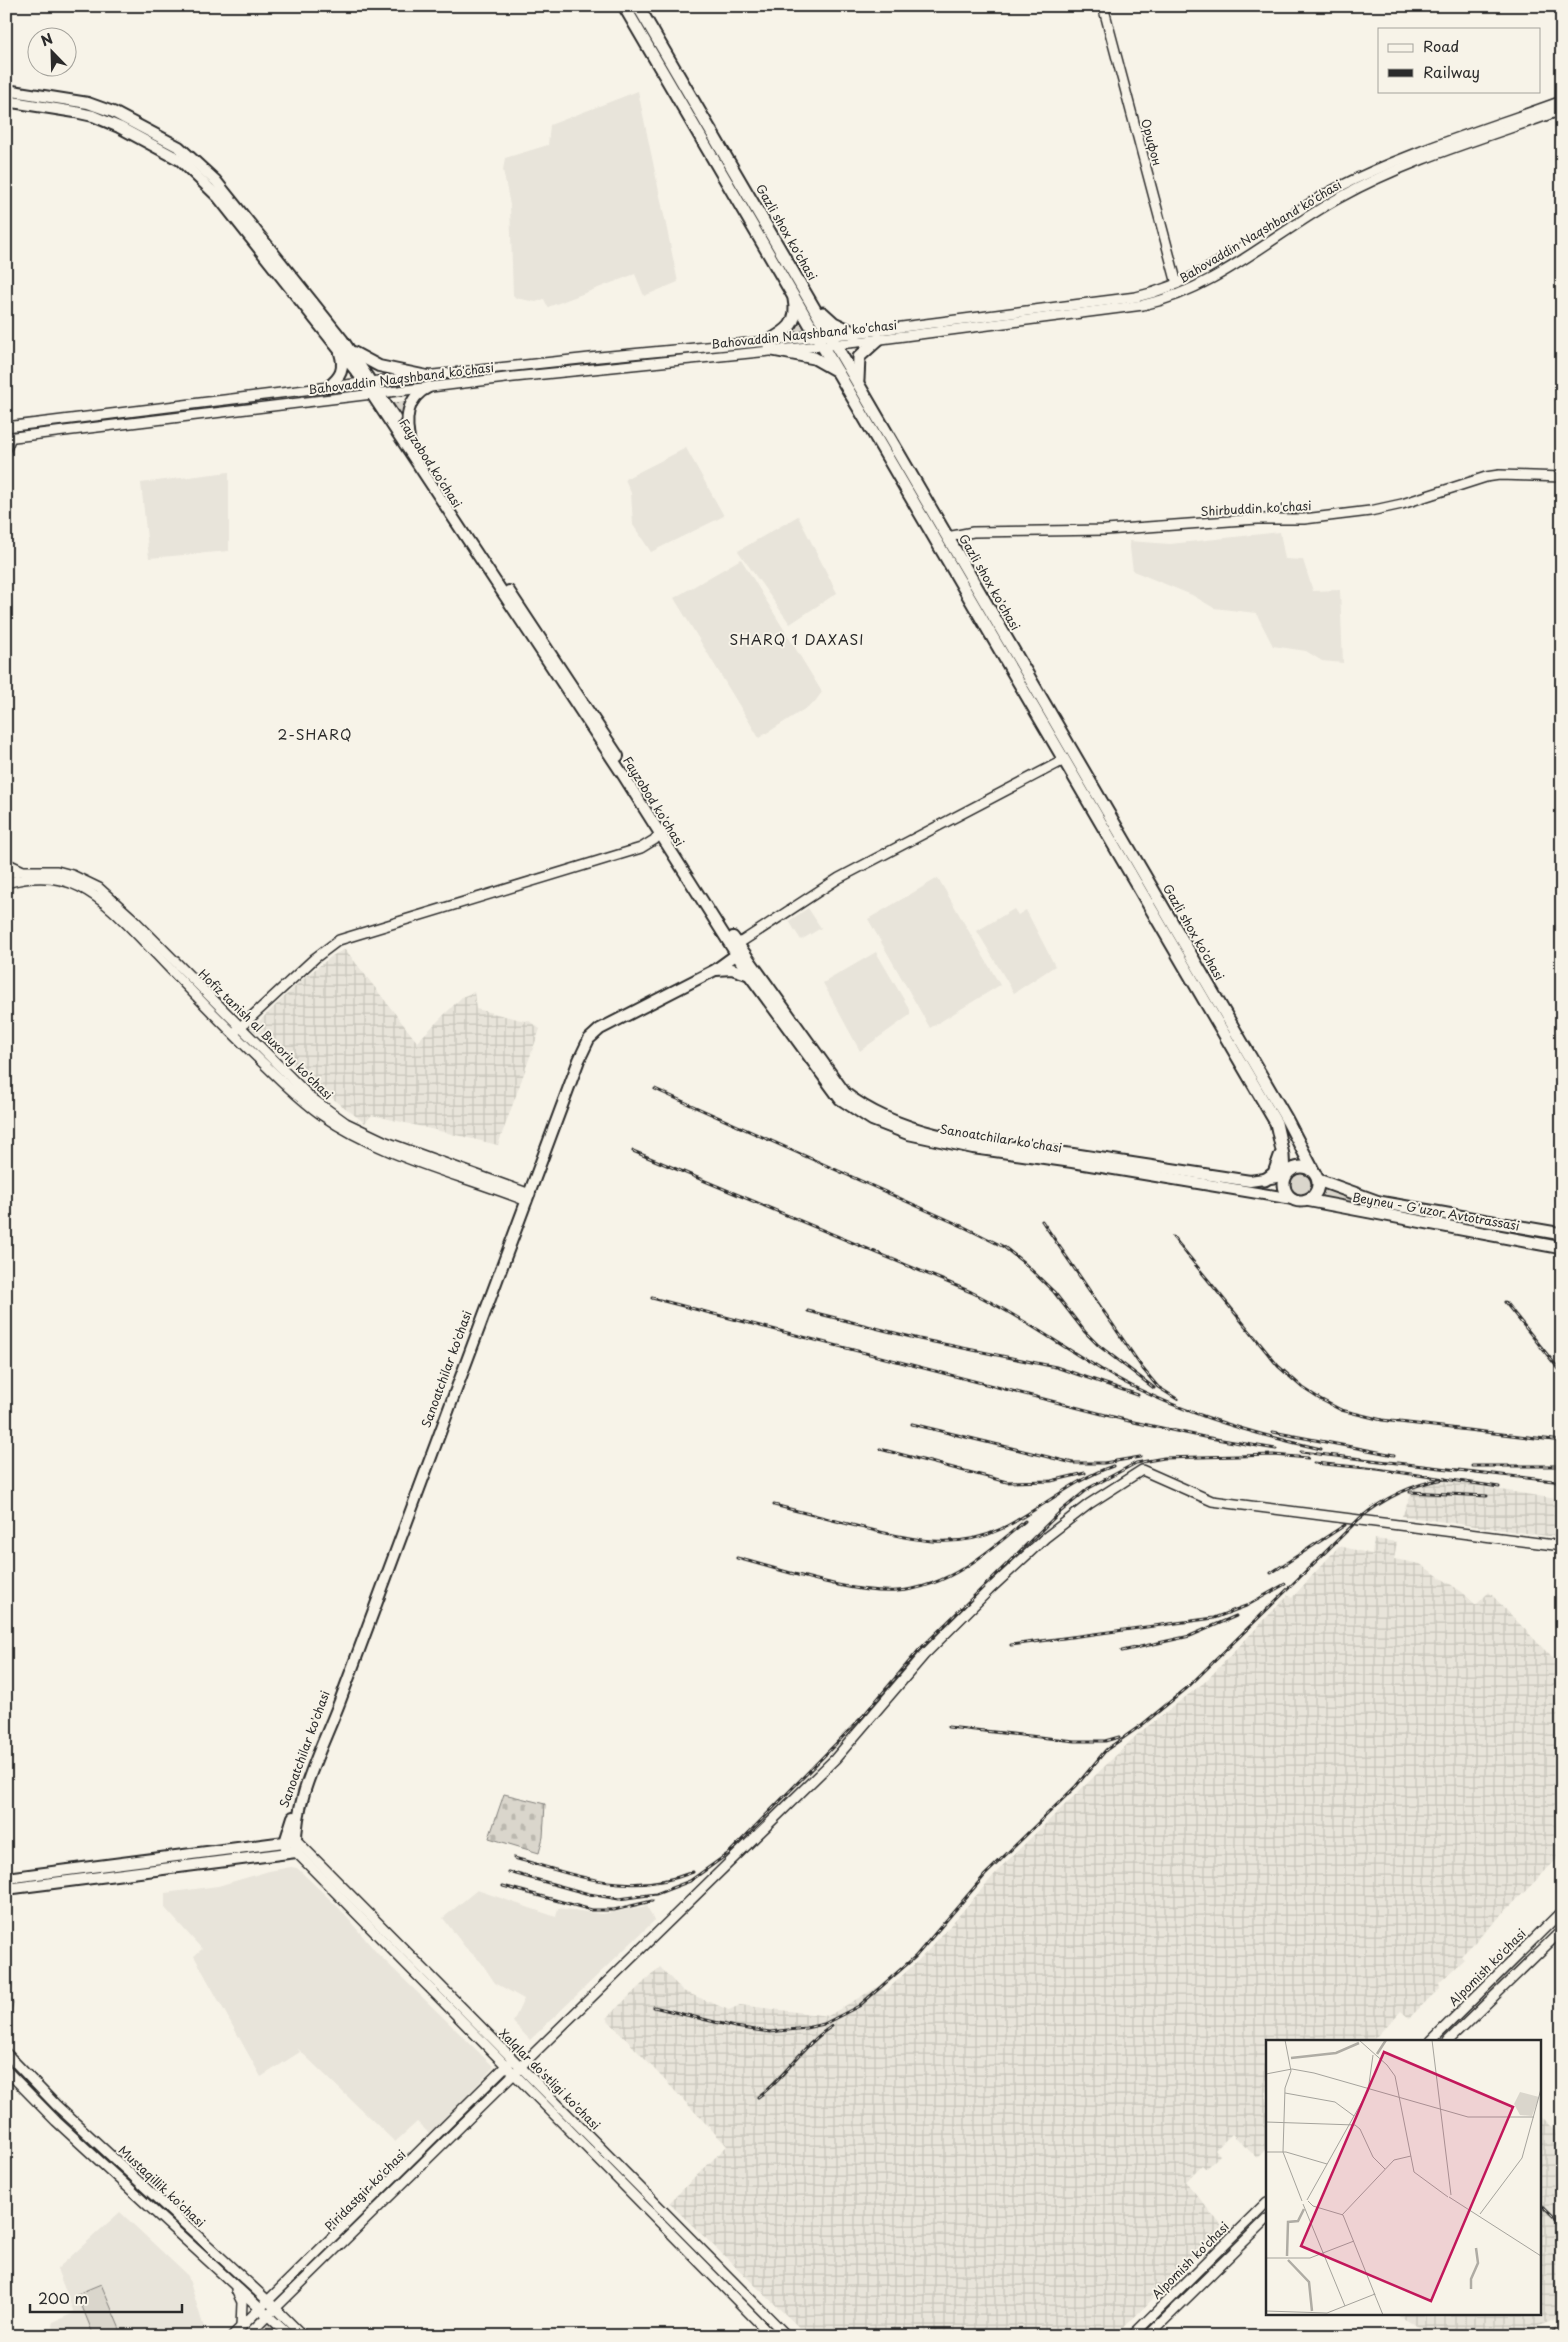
<svg xmlns="http://www.w3.org/2000/svg" width="1568" height="2342" font-family="'Playpen Sans',sans-serif">
<style>
.built{fill:#e8e4da}
.industrial{fill:url(#industrial-grid)}
.green{fill:#dad6cc;stroke:#82807c}
.cemetery{fill:url(#cemetery-stones);stroke:#82807c}
.lines{fill:none;stroke-linecap:round;stroke-linejoin:round}
.secondary-casing{stroke:#2b2b2b;stroke-width:12}
.primary-casing{stroke:#2b2b2b;stroke-width:14}
.highway-casing{stroke:#2b2b2b;stroke-width:15}
.secondary{stroke:#f7f3e8;stroke-width:9}
.primary{stroke:#f7f3e8;stroke-width:10}
.highway{stroke:#f7f3e8;stroke-width:11}
.rail-casing{stroke:#2b2b2b;stroke-width:3}
.rail{stroke:#f7f3e8;stroke-width:1;stroke-dasharray:4;stroke-linecap:butt}
.labels{text-anchor:middle;dominant-baseline:central;stroke-width:4;stroke-linejoin:round;paint-order:stroke}
.street-label{font-size:12px;fill:#2b2b2b;stroke:#f7f3e8}
.neighbourhood-label{font-size:14px;letter-spacing:1px;fill:#2b2b2b;stroke:#f7f3e8}
.inset-river{fill:none;stroke:#afaca4;stroke-width:2.5}
.inset-road{fill:none;stroke:#a5a39c;stroke-width:1}
.view{fill:#c2185b;fill-opacity:0.15;stroke:#c2185b;stroke-width:2.5}
.inset-edge{fill:none;stroke:#2b2b2b;stroke-width:2.5}
</style>
<defs>
<pattern id="industrial-grid" width="8" height="8" patternUnits="userSpaceOnUse" patternTransform="scale(1.25)"><rect width="8" height="8" fill="#e8e4da"/><path d="M0 4h8M4 0v8" fill="none" stroke="#c7c4bb"/></pattern>
<pattern id="cemetery-stones" width="16" height="16" patternUnits="userSpaceOnUse" patternTransform="scale(1.25)"><rect width="16" height="16" fill="#dad6cc"/><path d="M2 7V4a2 2 0 0 1 4 0v3zM10 15v-3a2 2 0 0 1 4 0v3z" fill="#bbb8af"/></pattern>
</defs>
<rect width="100%" height="100%" fill="#f7f3e8"/>
<filter id="ink" filterUnits="userSpaceOnUse"><feTurbulence type="fractalNoise" baseFrequency=".02" numOctaves="2"/><feDisplacementMap in="SourceGraphic" scale="10" xChannelSelector="R" yChannelSelector="G"/><feConvolveMatrix kernelMatrix="1 2 1 2 8 2 1 2 1" color-interpolation-filters="sRGB"/></filter>
<g filter="url(#ink)">
<g class="built">
<path d="M 638,91 L 678,282 L 644,296 L 635,274 L 548,307 L 544,299 L 536,302 L 516,298 L 513,295 L 510,205 L 503,170 L 505,158 L 548,145 L 550,125 Z"/>
<path d="M 686,448 L 724,516 L 651,552 L 633,525 L 631,493 L 625,479 Z"/>
<path d="M 229,472 L 229,551 L 149,558 L 141,483 Z"/>
<path d="M 798,516 L 837,593 L 790,624 L 738,551 Z"/>
<path d="M 1280,532 L 1285,559 L 1303,560 L 1313,591 L 1340,590 L 1343,663 L 1322,661 L 1306,651 L 1273,646 L 1256,613 L 1214,608 L 1192,595 L 1133,571 L 1129,541 L 1170,544 Z"/>
<path d="M 741,559 L 822,692 L 814,703 L 759,738 L 674,598 Z"/>
<path d="M 938,878 L 1000,985 L 930,1028 L 868,919 Z"/>
<path d="M 808,908 L 821,928 L 801,940 L 789,921 Z"/>
<path d="M 1014,909 L 1018,915 L 1026,910 L 1055,966 L 1014,993 L 977,931 Z"/>
<path d="M 876,952 L 910,1010 L 910,1015 L 860,1051 L 823,983 Z"/>
<path d="M 291,1867 L 297,1868 L 339,1908 L 377,1953 L 494,2067 L 430,2134 L 417,2122 L 395,2142 L 297,2048 L 300,2052 L 261,2077 L 194,1956 L 202,1949 L 165,1908 L 165,1893 L 218,1886 L 269,1871 Z"/>
<path d="M 477,1890 L 556,1917 L 558,1908 L 602,1914 L 647,1906 L 654,1921 L 530,2040 L 513,2022 L 524,1999 L 495,1983 L 481,1962 L 465,1947 L 443,1918 Z"/>
<path d="M 120,2212 L 188,2276 L 205,2331 L 203,2336 L 56,2336 L 52,2326 L 53,2322 L 74,2313 L 57,2269 Z"/>
</g>
<g class="industrial">
<path d="M 345,949 L 417,1042 L 462,997 L 474,992 L 476,1009 L 525,1021 L 528,1020 L 540,1029 L 498,1145 L 372,1115 L 365,1123 L 307,1079 L 292,1064 L 290,1058 L 274,1042 L 251,1029 L 305,977 L 332,956 Z"/>
<path d="M 1448,1481 L 1562,1500 L 1562,1538 L 1402,1516 L 1414,1488 L 1428,1483 Z"/>
<path d="M 1374,1539 L 1397,1542 L 1394,1559 L 1420,1564 L 1462,1592 L 1476,1605 L 1489,1592 L 1562,1668 L 1562,1854 L 1461,1956 L 1464,1959 L 1439,1983 L 1440,1988 L 1409,2018 L 1401,2011 L 1372,2041 L 1267,2041 L 1267,2148 L 1257,2158 L 1232,2134 L 1215,2150 L 1220,2155 L 1206,2169 L 1202,2165 L 1191,2176 L 1186,2182 L 1221,2225 L 1221,2232 L 1115,2336 L 808,2336 L 669,2203 L 727,2146 L 606,2018 L 660,1967 L 683,1991 L 729,2010 L 740,2005 L 828,2016 L 879,1986 L 885,1992 L 927,1952 L 1001,1867 L 1139,1733 L 1206,1681 L 1288,1595 L 1292,1598 L 1339,1546 L 1372,1554 Z"/>
<path d="M 1539,2114 L 1557,2132 L 1559,2145 L 1556,2156 L 1562,2164 L 1562,2314 L 1524,2336 L 1434,2336 L 1394,2313 L 1539,2313 Z"/>
</g>
<g class="green">
<path d="M 799,314 L 805,330 L 785,334 Z"/>
<path d="M 406,402 L 402,420 L 401,421 L 390,403 Z"/>
<circle cx="1301" cy="1184" r="12"/>
<path d="M 1322,1186 L 1369,1204 L 1562,1237 L 1562,1240 L 1316,1198 Z"/>
<path d="M 6,1991 L 12,1999 L 13,2004 L 9,2018 L 8,2043 Z"/>
<path d="M 101,2284 L 122,2334 L 119,2336 L 94,2336 L 77,2294 Z"/>
<path d="M 269,2321 L 285,2336 L 254,2336 Z"/>
</g>
<path class="cemetery" d="M 504,1794 L 545,1804 L 543,1837 L 539,1853 L 489,1838 Z"/>
<g class="lines">
<g class="secondary-casing">
<g id="secondary">
<path d="M 1103,6 L 1177,284"/>
<path d="M 6,427 L 378,381 L 599,357 L 855,333 L 1136,297 C 1212,280 1268,224 1335,189 C 1407,152 1486,129 1562,101"/>
<path d="M 6,438 L 514,377 L 858,342 L 1143,305 C 1217,289 1275,233 1339,198 C 1409,159 1487,137 1562,110"/>
<path d="M 6,449 L 11,437"/>
<path d="M 947,537 L 973,532 L 1106,530 L 1257,519 L 1304,519 L 1370,511 L 1402,504 L 1486,477 L 1499,475 L 1562,477"/>
<path d="M 6,863 L 21,870"/>
<path d="M 6,873 L 21,871 L 57,871 L 72,875 L 99,888 L 131,917 L 310,1097 L 346,1123 L 386,1142 L 530,1194"/>
<path d="M 6,883 C 30,876 57,875 80,887 C 110,902 133,931 156,954 C 191,991 226,1027 262,1062 C 282,1081 300,1100 322,1115 C 382,1157 459,1174 527,1201"/>
<path d="M 738,944 L 839,878 L 1064,760"/>
<path d="M 235,1032 L 315,958 L 339,940 L 641,848 L 654,840 L 665,829"/>
<path d="M 296,1840 L 787,2336"/>
<path d="M 296,1852 L 772,2336"/>
<path d="M 1431,2041 L 1562,1911"/>
<path d="M 1448,2041 L 1562,1930"/>
<path d="M 6,2053 L 56,2105 L 268,2301 L 303,2336"/>
<path d="M 520,2067 L 835,1759 L 924,1655 L 989,1590 L 1045,1538 L 1089,1504 L 1142,1470 L 1212,1501 L 1562,1546"/>
<path d="M 6,2070 L 56,2121 L 290,2336"/>
<path d="M 236,2290 L 242,2302 L 241,2327"/>
<path d="M 232,2336 L 509,2063"/>
<path d="M 247,2336 L 518,2070"/>
<path d="M 1132,2336 L 1267,2202"/>
<path d="M 1148,2336 L 1267,2219"/>
</g>
</g>
<g class="primary-casing">
<g id="primary">
<path d="M 6,90 L 88,103 L 113,112 L 179,147 L 216,181 L 342,339 L 395,418"/>
<path d="M 6,101 L 75,112 L 93,116 L 119,127 L 180,160 L 218,197 L 359,375 L 623,775 L 750,976 L 840,1099 L 872,1120 L 908,1134 L 973,1148 L 1072,1162 L 1293,1199"/>
<path d="M 353,352 L 379,366 L 427,376"/>
<path d="M 328,387 C 341,377 345,369 340,353"/>
<path d="M 410,444 C 405,421 405,398 429,387"/>
<path d="M 509,591 L 618,756"/>
<path d="M 733,937 L 845,1093 C 908,1142 996,1144 1073,1154 C 1132,1163 1191,1172 1250,1181 L 1284,1176"/>
<path d="M 716,970 L 732,969 L 750,975"/>
<path d="M 287,1853 L 285,1842 L 293,1817"/>
<path d="M 6,1878 L 292,1841"/>
<path d="M 6,1889 L 296,1852 C 293,1799 322,1749 340,1701 L 579,1060 L 589,1039 L 600,1029 L 715,970 L 737,954 L 737,949"/>
</g>
</g>
<g class="highway-casing">
<g id="highway">
<path d="M 624,6 L 1276,1123 L 1283,1155 L 1284,1176"/>
<path d="M 638,6 L 1286,1118 L 1315,1174"/>
<path d="M 823,313 L 834,323 L 855,333"/>
<path d="M 767,342 C 787,331 799,324 794,299"/>
<path d="M 773,350 L 814,358 L 837,371"/>
<path d="M 858,380 L 859,357 L 879,339"/>
<circle cx="1301" cy="1184" r="17"/>
<path d="M 1265,1180 L 1274,1173 L 1280,1156"/>
<path d="M 1318,1180 L 1379,1202 L 1562,1234"/>
<path d="M 1306,1200 L 1562,1248"/>
</g>
</g>
<use href="#secondary" class="secondary"/>
<use href="#primary" class="primary"/>
<use href="#highway" class="highway"/>
<g class="rail-casing">
<g id="rail">
<path d="M 655,1089 L 964,1227 L 1004,1247 L 1023,1262 L 1054,1292 L 1085,1332 L 1098,1345 L 1154,1388"/>
<path d="M 633,1151 L 971,1292 C 1017,1314 1058,1344 1102,1370 C 1169,1409 1245,1432 1321,1449"/>
<path d="M 1042,1221 L 1143,1369 L 1158,1387 L 1177,1399"/>
<path d="M 1173,1237 L 1278,1366 L 1303,1388 L 1320,1399 L 1341,1410 L 1382,1420 L 1562,1441"/>
<path d="M 652,1298 L 1129,1421 L 1204,1437 L 1276,1449"/>
<path d="M 1505,1302 L 1562,1373"/>
<path d="M 808,1311 L 919,1339 L 1056,1367 L 1138,1395"/>
<path d="M 912,1424 L 1073,1463 L 1104,1463 L 1140,1457"/>
<path d="M 1273,1432 L 1394,1455"/>
<path d="M 880,1449 L 1007,1482 L 1051,1481 L 1085,1473"/>
<path d="M 1301,1452 L 1562,1482"/>
<path d="M 1314,1463 L 1377,1469 L 1499,1487"/>
<path d="M 1472,1466 L 1562,1466"/>
<path d="M 1410,1492 L 1487,1496"/>
<path d="M 774,1505 C 802,1512 829,1519 856,1526 C 904,1538 953,1552 1001,1529 C 1040,1510 1072,1480 1113,1466"/>
<path d="M 737,1558 C 783,1570 851,1594 897,1591 C 947,1588 989,1552 1025,1521"/>
<path d="M 1271,1573 L 1345,1525"/>
<path d="M 1011,1645 L 1214,1618 L 1246,1606 L 1285,1584"/>
<path d="M 1122,1651 L 1190,1636 L 1236,1616"/>
<path d="M 948,1727 L 1075,1741 L 1105,1741 L 1119,1737"/>
<path d="M 514,1858 C 577,1875 627,1898 693,1872"/>
<path d="M 509,1872 L 589,1894 L 619,1899 L 656,1894 L 690,1881 L 729,1853 L 864,1715 L 919,1650 L 1060,1512 L 1089,1488 L 1136,1463 L 1164,1458 L 1274,1455 L 1308,1458"/>
<path d="M 503,1886 L 592,1910 L 614,1910 L 652,1901"/>
<path d="M 654,2007 L 735,2027 L 770,2032 L 806,2028 L 824,2024 L 859,2006 L 915,1957 L 985,1875 L 1076,1786 L 1106,1750 L 1143,1724 L 1187,1688 L 1359,1519 C 1384,1498 1412,1484 1445,1479"/>
<path d="M 758,2097 C 787,2076 800,2047 832,2026"/>
<path d="M 1539,2203 L 1562,2226"/>
<path d="M 1546,2336 L 1562,2321"/>
</g>
</g>
<use href="#rail" class="rail"/>
</g>
</g>
<g class="labels">
<g class="street-label">
<text transform="translate(1152 142) rotate(75)">Орифон</text>
<text transform="translate(1260 231) rotate(-31)">Bahovaddin Naqshband ko'chasi</text>
<text transform="translate(787 232) rotate(60)">Gazli shox ko'chasi</text>
<text transform="translate(804 334) rotate(-6)">Bahovaddin Naqshband ko'chasi</text>
<text transform="translate(401 378) rotate(-7)">Bahovaddin Naqshband ko'chasi</text>
<text transform="translate(431 463) rotate(57)">Fayzobod ko'chasi</text>
<text transform="translate(1256 508) rotate(-3)">Shirbuddin ko'chasi</text>
<text transform="translate(990 582) rotate(60)">Gazli shox ko'chasi</text>
<text transform="translate(654 801) rotate(58)">Fayzobod ko'chasi</text>
<text transform="translate(1194 932) rotate(60)">Gazli shox ko'chasi</text>
<text transform="translate(266 1034) rotate(44)">Hofiz tanish al Buxoriy ko'chasi</text>
<text transform="translate(1001 1138) rotate(9)">Sanoatchilar ko'chasi</text>
<text transform="translate(1436 1211) rotate(10)">Beyneu - G'uzor Avtotrassasi</text>
<text transform="translate(446 1369) rotate(-70)">Sanoatchilar ko'chasi</text>
<text transform="translate(304 1749) rotate(-70)">Sanoatchilar ko'chasi</text>
<text transform="translate(1487 1967) rotate(-45)">Alpomish ko'chasi</text>
<text transform="translate(550 2079) rotate(45)">Xalqlar do'stligi ko'chasi</text>
<text transform="translate(162 2186) rotate(43)">Mustaqillik ko'chasi</text>
<text transform="translate(365 2190) rotate(-45)">Piridastgir ko'chasi</text>
<text transform="translate(1190 2260) rotate(-45)">Alpomish ko'chasi</text>
</g>
<g class="neighbourhood-label">
<text x="797" y="639">SHARQ 1 DAXASI</text>
<text x="315" y="734">2-SHARQ</text>
</g>
</g>
<g transform="translate(1266 2040)">
<rect width="275" height="275" fill="#f7f3e8"/>
<path d="M 254,52 L 273,57 L 266,76 L 254,75 L 248,64 Z" fill="#dad6cc"/>
<path class="inset-river" d="M 111,14 L 120,0M 25,18 L 70,13 L 93,3M 21,216 L 22,182 L 32,181 L 38,169M 22,220 L 43,242 L 46,271M 205,249 L 205,239 L 212,223 L 210,208"/>
<path class="inset-road" d="M 19,0 L 25,31 L 19,48 L 17,112 L 36,161M 93,0 L 121,25 L 129,36 L 148,132 L 182,157M 166,0 L 185,155M 0,34 L 26,29 L 48,33 L 202,77 L 268,77M 19,53 L 69,62 L 88,76M 0,82 L 89,85 L 94,89 L 107,117 L 119,129M 0,112 L 20,112 L 61,124M 183,157 L 275,216M 41,160 L 102,51 L 107,15M 42,161 L 47,166 L 77,175 L 109,255M 37,164 L 79,266M 214,174 L 256,118 L 275,49M 76,175 L 128,120 L 145,116M 0,218 L 44,218 L 88,201M 108,253 L 117,275M 0,271 L 61,273 L 109,254"/>
<path class="view" d="M 118,12 L 247,67 L 165,261 L 35,206 Z"/>
<rect width="275" height="275" class="inset-edge"/>
</g>
<rect width="1568" height="2342" fill="none" stroke="#f7f3e8" stroke-width="25"/>
<rect x="12" y="12" width="1543" height="2317" fill="none" stroke="#2b2b2b" stroke-width="2" filter="url(#ink)"/>
<rect x="1378" y="28" width="162" height="65" fill="#f7f3e8" stroke="#a5a39c"/>
<rect x="1388" y="44" width="25" height="8" fill="#f7f3e8" stroke="#a5a39c"/>
<text x="1423" y="52" font-size="15" fill="#2b2b2b">Road</text>
<rect x="1388" y="69" width="25" height="8" fill="#2b2b2b" stroke="#a5a39c"/>
<text x="1423" y="78" font-size="15" fill="#2b2b2b">Railway</text>
<g transform="translate(52 52) rotate(337)"><circle r="24" fill="#f7f3e8" stroke="#a5a39c"/>
<path d="M0-4L9 19L0 12L-9 19Z" fill="#2b2b2b"/>
<text y="-8" font-size="14" font-weight="bold" text-anchor="middle" fill="#2b2b2b">N</text>
</g>
<path d="M30 2304v8h152v-8" fill="none" stroke="#2b2b2b" stroke-width="2.5"/>
<text x="38" y="2304" font-size="15" fill="#2b2b2b" stroke="#f7f3e8" stroke-width="4" paint-order="stroke">200 m</text>
</svg>
